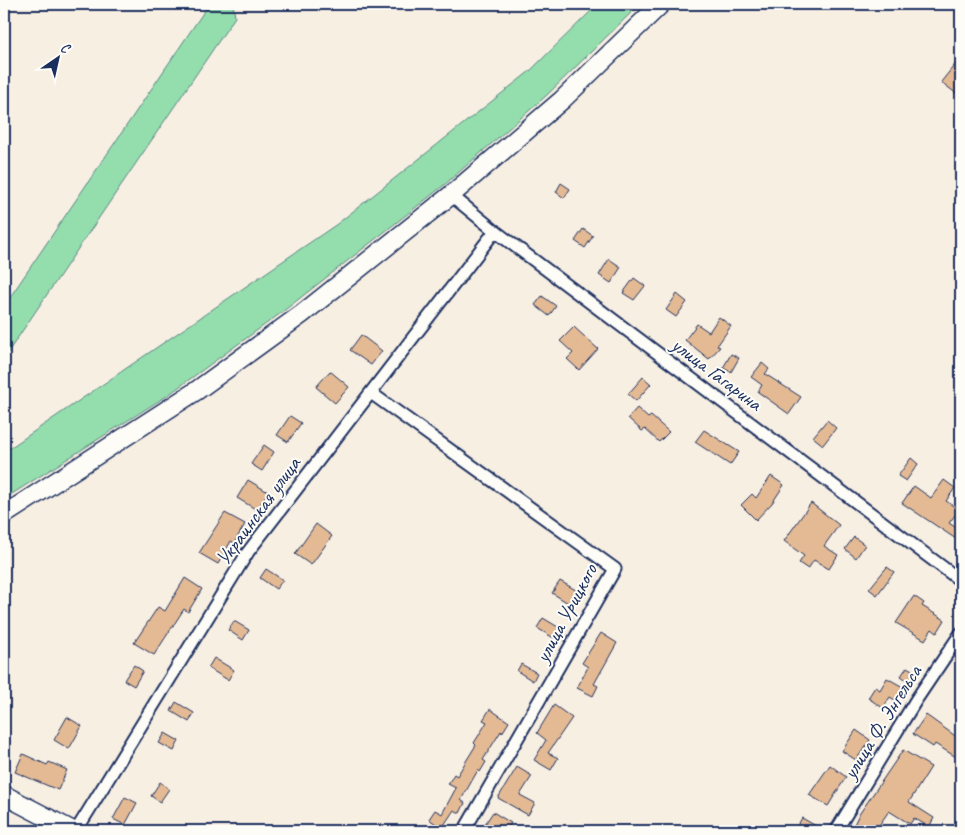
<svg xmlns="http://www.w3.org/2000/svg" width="965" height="835" font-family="Caveat,sans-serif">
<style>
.green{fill:#94ddac;stroke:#588685}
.building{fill:#e4ba94;stroke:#1b2f5e}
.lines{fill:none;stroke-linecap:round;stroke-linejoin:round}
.street-casing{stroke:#1b2f5e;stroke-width:15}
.primary-casing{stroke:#1b2f5e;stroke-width:21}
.street{stroke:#fdfcf7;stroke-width:11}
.primary{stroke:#fdfcf7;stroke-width:18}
.labels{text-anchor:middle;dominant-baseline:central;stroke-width:4;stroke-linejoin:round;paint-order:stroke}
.street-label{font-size:21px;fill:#1b2f5e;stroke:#fdfcf7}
</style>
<rect width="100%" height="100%" fill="#f8efe3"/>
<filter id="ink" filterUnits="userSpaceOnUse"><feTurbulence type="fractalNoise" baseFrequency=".02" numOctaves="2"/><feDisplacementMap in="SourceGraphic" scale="10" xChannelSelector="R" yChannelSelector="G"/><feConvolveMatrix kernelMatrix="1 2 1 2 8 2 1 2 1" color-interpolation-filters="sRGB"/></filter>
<g filter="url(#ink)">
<g class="green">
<path d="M 209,4 L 233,4 L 235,17 L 4,358 L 4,306 Z"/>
<path d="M 598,4 L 640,4 L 547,95 L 443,186 L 281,313 L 168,395 L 4,499 L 4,452 L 337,224 L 530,71 Z"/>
</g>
<g class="building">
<path d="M 961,57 L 961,89 L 957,94 L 941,82 Z"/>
<path d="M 561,183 L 570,189 L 564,198 L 556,192 Z"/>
<path d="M 583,229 L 593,236 L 585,248 L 575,241 Z"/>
<path d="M 609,259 L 621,267 L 611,283 L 599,275 Z"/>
<path d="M 634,278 L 645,286 L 634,300 L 623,293 Z"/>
<path d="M 677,294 L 687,302 L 676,317 L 666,310 Z"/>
<path d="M 542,296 L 556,306 L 549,316 L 535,305 Z"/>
<path d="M 719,317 L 731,326 L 717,346 L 720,347 L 709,359 L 685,340 L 697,324 L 709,332 Z"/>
<path d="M 574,327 L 598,349 L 579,370 L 567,359 L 573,353 L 560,341 Z"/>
<path d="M 361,335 L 382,351 L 371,365 L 350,350 Z"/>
<path d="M 731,354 L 739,358 L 731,372 L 723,368 Z"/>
<path d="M 762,363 L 769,369 L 765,374 L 801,397 L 789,414 L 758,392 L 762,385 L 751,377 Z"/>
<path d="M 330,371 L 349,387 L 335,403 L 316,387 Z"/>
<path d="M 643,377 L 651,384 L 636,401 L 628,394 Z"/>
<path d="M 637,408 L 648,418 L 651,416 L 669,432 L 659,442 L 645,429 L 642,431 L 628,418 Z"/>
<path d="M 290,416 L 301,423 L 288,442 L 277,435 Z"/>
<path d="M 827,420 L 836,428 L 823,445 L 813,437 Z"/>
<path d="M 704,430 L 739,452 L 730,465 L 695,442 Z"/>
<path d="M 264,445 L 274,452 L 262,471 L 251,464 Z"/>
<path d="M 911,458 L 918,464 L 906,481 L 898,476 Z"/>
<path d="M 771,476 L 784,485 L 772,503 L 756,520 L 741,505 L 752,494 L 756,498 Z"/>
<path d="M 248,480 L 268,492 L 257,510 L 237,498 Z"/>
<path d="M 944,480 L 955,488 L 946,501 L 959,510 L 949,523 L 961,531 L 956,539 L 902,503 L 914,486 L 931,498 Z"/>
<path d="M 811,503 L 839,525 L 824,546 L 838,555 L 829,569 L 814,560 L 808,569 L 799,563 L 804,556 L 784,541 Z"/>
<path d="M 225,513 L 245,524 L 234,543 L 231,541 L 218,564 L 199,553 Z"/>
<path d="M 316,524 L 332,536 L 311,565 L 295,554 Z"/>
<path d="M 854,537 L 865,545 L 856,558 L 845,549 Z"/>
<path d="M 887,567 L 894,572 L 877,595 L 869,589 Z"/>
<path d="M 266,569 L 283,580 L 276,589 L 260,578 Z"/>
<path d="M 185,578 L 202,589 L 188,612 L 184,609 L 154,655 L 134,643 L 158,607 L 165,611 Z"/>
<path d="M 560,581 L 581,593 L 573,606 L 552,593 Z"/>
<path d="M 914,596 L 924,603 L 922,606 L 945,620 L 937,633 L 932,629 L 925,640 L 896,623 Z"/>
<path d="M 543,618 L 563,630 L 557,640 L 537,628 Z"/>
<path d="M 234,621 L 249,630 L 243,640 L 228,630 Z"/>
<path d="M 601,633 L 617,643 L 594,684 L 598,686 L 593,696 L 577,688 L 588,667 L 582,663 Z"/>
<path d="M 214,658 L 234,670 L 228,680 L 208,668 Z"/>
<path d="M 521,664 L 537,673 L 533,681 L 517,671 Z"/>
<path d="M 134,665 L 143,671 L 134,686 L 124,680 Z"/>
<path d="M 907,667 L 917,673 L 911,683 L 901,676 Z"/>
<path d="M 887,678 L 903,687 L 895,700 L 890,697 L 883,708 L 868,698 L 875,687 L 880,690 Z"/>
<path d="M 176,702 L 194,713 L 189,722 L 171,711 Z"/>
<path d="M 554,705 L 572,718 L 548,753 L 558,758 L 551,770 L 534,760 L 546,740 L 537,733 Z"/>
<path d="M 490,709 L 509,722 L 502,733 L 501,731 L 483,760 L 486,762 L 480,772 L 478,770 L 461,800 L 465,803 L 460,813 L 454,810 L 440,831 L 436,831 L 433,830 L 436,824 L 429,819 L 435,810 L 442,814 L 456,788 L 448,784 L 454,774 L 457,776 L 476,745 L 474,743 L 487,722 L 483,720 Z"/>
<path d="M 926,715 L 961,740 L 961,760 L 935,744 L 933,747 L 913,734 Z"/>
<path d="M 67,717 L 82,726 L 69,749 L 54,740 Z"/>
<path d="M 856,730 L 870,740 L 856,760 L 842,751 Z"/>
<path d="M 165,733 L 179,741 L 174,751 L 159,743 Z"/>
<path d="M 903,750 L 931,767 L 909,802 L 934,818 L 929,827 L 914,818 L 910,824 L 889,811 L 875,831 L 851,831 L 858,816 Z"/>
<path d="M 23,754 L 47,765 L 49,762 L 67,770 L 58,790 L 15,772 Z"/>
<path d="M 830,765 L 846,777 L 828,806 L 809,795 Z"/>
<path d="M 517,767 L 532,776 L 520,795 L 535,803 L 528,815 L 498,798 Z"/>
<path d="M 160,782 L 169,789 L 160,802 L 151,796 Z"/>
<path d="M 125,797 L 137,803 L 125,825 L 113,819 Z"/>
<path d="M 493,812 L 511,823 L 506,831 L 496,831 L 485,824 Z"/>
<path d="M 802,818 L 825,831 L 794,831 Z"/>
</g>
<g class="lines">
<g class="street-casing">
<g id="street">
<path d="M 451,195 L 495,231 L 961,581"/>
<path d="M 371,393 L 615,569 L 464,831"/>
<path d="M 76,831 L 248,552 L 495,231"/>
<path d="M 836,831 L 916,700 L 961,633"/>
</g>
</g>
<g class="primary-casing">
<g id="primary">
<path d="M 4,515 L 196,391 L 302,314 L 451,195 L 562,100 L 661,4"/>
<path d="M 4,795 L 73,831"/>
</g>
</g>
<use href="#street" class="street"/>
<use href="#primary" class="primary"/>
</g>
</g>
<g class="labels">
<g class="street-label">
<text transform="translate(717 374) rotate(37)">улица Гагарина</text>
<text transform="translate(258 511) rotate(-54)">Украинская улица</text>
<text transform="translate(566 613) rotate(-62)">улица Урицкого</text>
<text transform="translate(882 722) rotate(-58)">улица Ф. Энгельса</text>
</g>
</g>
<rect width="965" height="835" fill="none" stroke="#fdfcf7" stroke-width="20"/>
<rect x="10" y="10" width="945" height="815" fill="none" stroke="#1b2f5e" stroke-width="2" filter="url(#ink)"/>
<g transform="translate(58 58) rotate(34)" stroke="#fdfcf7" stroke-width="4" paint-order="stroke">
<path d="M0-4L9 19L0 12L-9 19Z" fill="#1b2f5e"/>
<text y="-8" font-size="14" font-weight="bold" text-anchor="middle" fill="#1b2f5e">С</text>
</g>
</svg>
